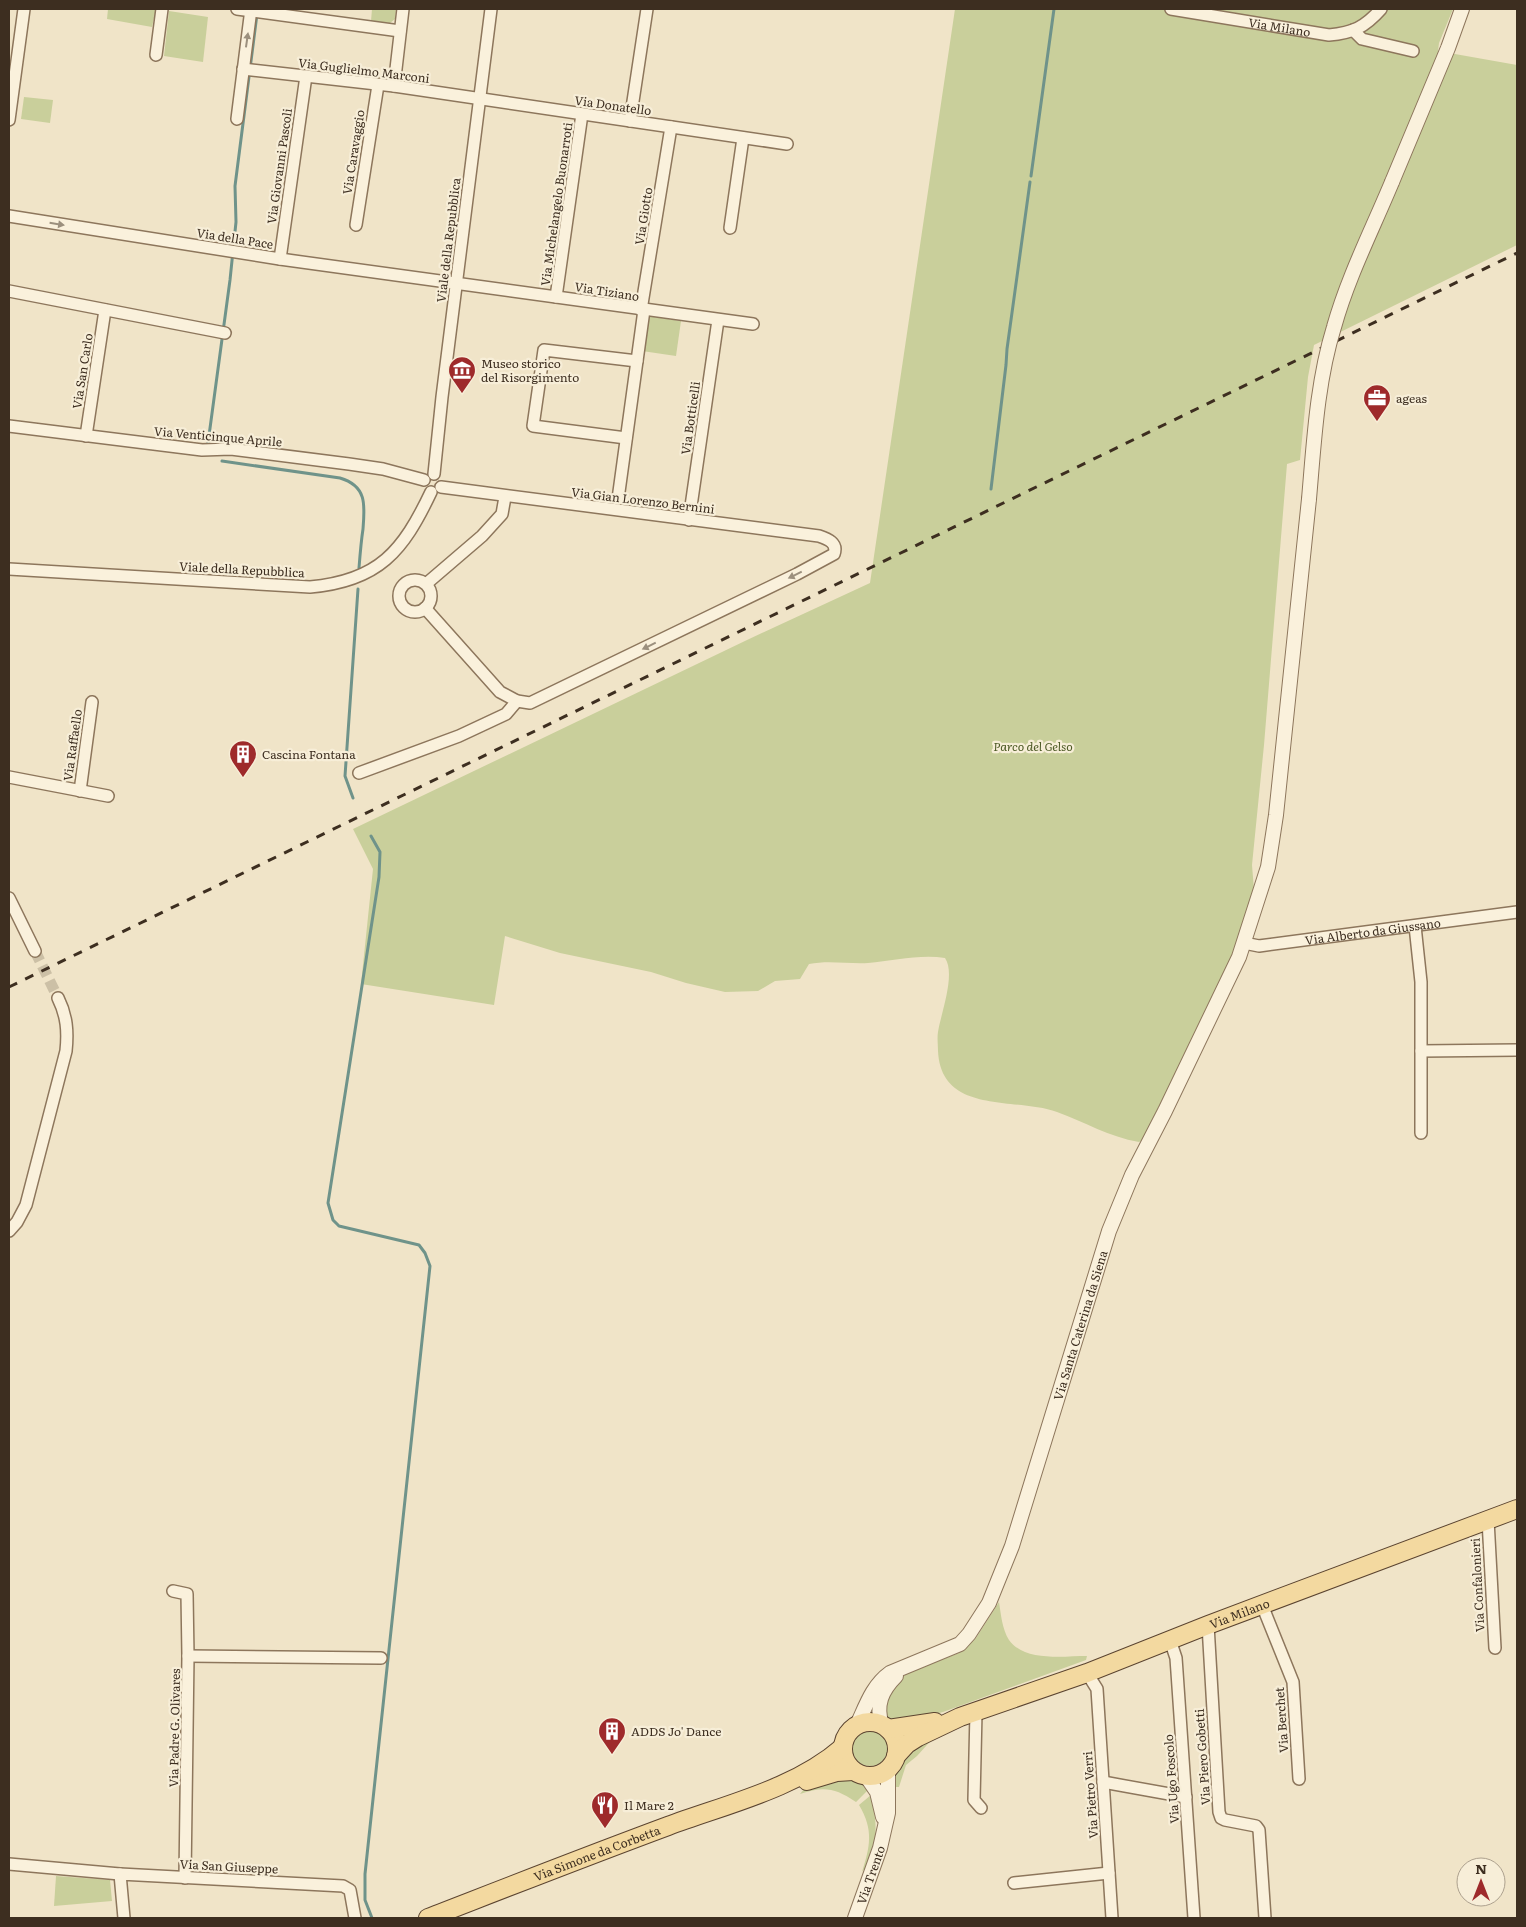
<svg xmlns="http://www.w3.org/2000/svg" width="1526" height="1927" font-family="Literata,serif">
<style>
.green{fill:#c9cf9b}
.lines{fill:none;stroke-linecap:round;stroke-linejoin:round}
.stream{stroke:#6f938a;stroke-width:3}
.minor-tunnel{stroke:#ccc0a6;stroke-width:11;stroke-dasharray:11 5.5;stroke-linecap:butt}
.minor-casing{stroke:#8d765c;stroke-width:14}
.tertiary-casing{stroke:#8d765c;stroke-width:16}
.primary-casing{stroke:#5b4430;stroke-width:20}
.minor{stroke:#faf1dc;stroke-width:11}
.tertiary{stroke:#faf1dc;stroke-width:14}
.primary{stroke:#f3d9a0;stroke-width:18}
.rail{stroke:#3d2e20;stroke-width:3;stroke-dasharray:9 9;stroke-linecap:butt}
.tertiary-bridge-casing{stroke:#8d765c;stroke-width:16;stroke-linecap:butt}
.tertiary-bridge{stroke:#faf1dc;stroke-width:14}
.oneway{fill:#9c907e}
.labels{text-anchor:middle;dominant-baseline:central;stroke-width:4.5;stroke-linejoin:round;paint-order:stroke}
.street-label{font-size:12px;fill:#3d2e20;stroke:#f7eed8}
.poi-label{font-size:12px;fill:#3d2e20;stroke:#f7eed8;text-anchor:start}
.park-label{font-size:12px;font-style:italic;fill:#4d5a26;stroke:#f7eed8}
</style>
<rect width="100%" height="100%" fill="#f0e4c8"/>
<g class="green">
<path d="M 108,9 L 156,9 L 152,27 L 107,19 Z"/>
<path d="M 372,9 L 396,9 L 395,19 L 390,23 L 371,21 Z"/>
<path d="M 955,9 L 1453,9 L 1439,43 L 1438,51 L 1517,65 L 1517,245 L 1314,345 L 1308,377 L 1300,460 L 1287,464 L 1264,745 L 1252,865 L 1254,890 L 1232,961 L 1143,1140 L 1139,1142 C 1109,1137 1085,1122 1057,1112 C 1015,1097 941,1115 938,1051 C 938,1045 937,1038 938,1032 C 941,1013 956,974 945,958 C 920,954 893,961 868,963 C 848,964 828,960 809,964 L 800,979 L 775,981 L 758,991 L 725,992 L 686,983 L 651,972 L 560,953 L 505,936 L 494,1005 L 361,984 L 373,869 L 353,829 L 747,640 L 870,583 Z"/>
<path d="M 169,11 L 208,17 L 203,62 L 164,56 Z"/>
<path d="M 24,97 L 53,100 L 50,123 L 21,119 Z"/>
<path d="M 647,316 L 681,321 L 676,356 L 642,351 Z"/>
<path d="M 999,1602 C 1001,1614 1002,1629 1009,1640 C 1025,1662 1063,1656 1087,1656 L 1086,1660 L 943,1712 L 901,1723 L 888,1720 L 885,1716 L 886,1699 L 900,1679 L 908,1673 L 959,1653 L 976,1638 Z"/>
<circle cx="870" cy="1748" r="18"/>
<path d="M 935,1736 L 917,1756 L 906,1765 L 899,1787 L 892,1787 C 894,1758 913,1750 935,1736 Z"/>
<path d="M 837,1778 C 851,1778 861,1778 871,1790 L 867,1791 L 856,1802 C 835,1788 824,1786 800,1794 L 804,1789 Z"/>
<path d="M 871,1795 C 877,1821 880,1849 862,1872 C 870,1847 874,1830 859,1805 Z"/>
<path d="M 56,1876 L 110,1880 L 112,1901 L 54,1906 Z"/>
</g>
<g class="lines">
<g class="stream">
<path d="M 1031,176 L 1054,9"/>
<path d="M 208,443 L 230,280 L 236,222 L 235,186 L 257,14"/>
<path d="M 222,461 L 340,478 C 367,486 365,505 363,529 C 361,542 360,555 359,568"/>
<path d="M 991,489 L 1006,365 L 1007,349 L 1030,182"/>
<path d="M 353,798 L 345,776 L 358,589"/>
<path d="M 371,836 L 380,852 L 379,877 L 328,1203 L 333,1220 L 339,1226 L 419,1245 L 425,1253 L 430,1266 L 365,1874 L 365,1900 L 372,1918"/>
</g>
<path class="minor-tunnel" d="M 35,951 L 58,998"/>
<g class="minor-casing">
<g id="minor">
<path d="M 237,9 L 400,31"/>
<path id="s1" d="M 1171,9 L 1329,35 C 1353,33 1365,27 1381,9"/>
<path d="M 1353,30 L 1362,39 L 1413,51"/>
<path d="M 156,55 L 162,9"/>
<path d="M 243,69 L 394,86 L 787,144"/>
<path d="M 394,86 L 403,9"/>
<path d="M 237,119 L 251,9"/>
<path d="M 9,120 L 24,9"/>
<path d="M 630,121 L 647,9"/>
<path d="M 9,216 L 280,259 L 753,324"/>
<path d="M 356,225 L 378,85"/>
<path d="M 730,228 L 743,138"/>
<path d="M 280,259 L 306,76"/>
<path d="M 9,291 L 225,333"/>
<path d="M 556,297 L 582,114"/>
<path d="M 641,310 L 671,127"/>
<path d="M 9,426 L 202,450 L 231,449 L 349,464 L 383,469 L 424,480"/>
<path d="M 86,436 L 105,310"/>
<path d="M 626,438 L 533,426 L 544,350 L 637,361"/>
<path d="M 434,474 L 442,397 L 491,9"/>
<path d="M 618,499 L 644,310"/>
<path d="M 689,520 L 718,320"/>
<path d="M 9,569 L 310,587 C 379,581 403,551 431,492"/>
<circle cx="415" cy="596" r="16"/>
<path d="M 426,584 L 482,536 L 502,514 L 505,497"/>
<path d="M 425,608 L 500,692 L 517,701 L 530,703 L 797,574 L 834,554 C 838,543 828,539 819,536 L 441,487"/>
<path d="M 359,773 L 459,736 L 506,714 L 517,701"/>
<path d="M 9,777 L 108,796"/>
<path d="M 80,791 L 92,702"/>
<path d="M 9,898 L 35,951"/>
<path d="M 1415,926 L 1421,982 L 1421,1133"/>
<path id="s2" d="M 1244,943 L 1259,946 L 1517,912"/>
<path d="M 1421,1051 L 1517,1050"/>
<path d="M 9,1231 L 17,1222 L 26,1205 L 66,1051 C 68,1032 67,1016 58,998"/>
<path d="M 1488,1520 L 1495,1648"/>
<path d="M 173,1591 L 187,1594 L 188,1656 L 185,1878"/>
<path d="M 1262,1605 L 1293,1682 L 1299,1779"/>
<path d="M 1208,1625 L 1219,1812 L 1221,1818 L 1225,1820 L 1256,1826 L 1259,1830 L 1265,1918"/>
<path d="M 1170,1640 L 1176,1658 L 1177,1672 L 1194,1918"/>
<path d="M 188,1656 L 381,1658"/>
<path d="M 1087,1673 L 1097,1689 L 1112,1918"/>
<path d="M 976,1712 L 974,1800 L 981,1808"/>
<path d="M 1103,1782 L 1186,1797"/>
<path d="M 9,1864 L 120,1874"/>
<path d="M 1014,1883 L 1109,1873"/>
<path d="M 124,1918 L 120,1874 L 343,1886 L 350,1890 L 355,1918"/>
</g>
</g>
<g class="tertiary-casing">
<g id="tertiary">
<path d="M 1392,182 L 1448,48 L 1462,9"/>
<path id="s3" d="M 857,1725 C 866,1706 872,1686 890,1673 L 960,1644 L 969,1634 L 989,1603 L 1012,1546 L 1109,1231 L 1132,1175 L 1165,1111 L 1239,957 L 1268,867 L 1276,815 L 1309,499"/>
<path d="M 882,1725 C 875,1705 882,1690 896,1676"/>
<path d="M 866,1776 L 877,1792 L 883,1817"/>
<path id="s4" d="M 855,1918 L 880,1848 L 888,1813 L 888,1769"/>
</g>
</g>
<g class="primary-casing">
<g id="primary">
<circle cx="870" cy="1749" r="27"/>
<path d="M 888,1729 L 935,1722"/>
<path id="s5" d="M 896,1756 L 907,1744 L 918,1737 L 960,1717 L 1087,1673 L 1208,1625 L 1517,1509"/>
<path d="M 807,1781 L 837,1772 L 853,1771"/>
<path id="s6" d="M 428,1918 C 508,1887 587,1856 668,1826 C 727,1804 795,1789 843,1747"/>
</g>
</g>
<use href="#minor" class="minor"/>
<use href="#tertiary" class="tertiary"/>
<use href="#primary" class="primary"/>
<path class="rail" d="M 9,987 L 1517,253"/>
<g class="tertiary-bridge-casing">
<path id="tertiary-bridge" d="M 1309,499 C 1314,442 1317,382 1334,327 C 1348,277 1372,230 1392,182"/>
</g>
<use href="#tertiary-bridge" class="tertiary-bridge"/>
</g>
<defs><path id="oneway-solid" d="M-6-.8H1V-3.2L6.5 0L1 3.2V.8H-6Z" transform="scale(1.25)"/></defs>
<g class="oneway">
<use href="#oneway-solid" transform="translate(247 40) rotate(-82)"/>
<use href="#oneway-solid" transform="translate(57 224) rotate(9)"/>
<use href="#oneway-solid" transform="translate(795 575) rotate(154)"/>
<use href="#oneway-solid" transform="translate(649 646) rotate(154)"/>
</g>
<defs>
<g id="museum-pin" transform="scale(1.4375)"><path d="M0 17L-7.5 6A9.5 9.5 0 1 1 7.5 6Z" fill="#9e2a2b" stroke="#f7eed8"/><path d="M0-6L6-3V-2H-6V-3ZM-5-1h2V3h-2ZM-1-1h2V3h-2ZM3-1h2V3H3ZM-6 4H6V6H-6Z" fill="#fff"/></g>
<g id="office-pin" transform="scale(1.4375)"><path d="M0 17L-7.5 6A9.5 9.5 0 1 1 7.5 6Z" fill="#9e2a2b" stroke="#f7eed8"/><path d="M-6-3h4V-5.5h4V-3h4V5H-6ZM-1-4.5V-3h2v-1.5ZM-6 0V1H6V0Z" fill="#fff"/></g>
<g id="building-pin" transform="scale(1.4375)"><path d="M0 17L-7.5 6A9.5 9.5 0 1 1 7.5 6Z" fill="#9e2a2b" stroke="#f7eed8"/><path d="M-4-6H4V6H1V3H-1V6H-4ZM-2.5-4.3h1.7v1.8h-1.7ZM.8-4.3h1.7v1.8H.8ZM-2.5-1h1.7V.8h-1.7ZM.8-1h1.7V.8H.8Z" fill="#fff"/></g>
<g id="restaurant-pin" transform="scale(1.4375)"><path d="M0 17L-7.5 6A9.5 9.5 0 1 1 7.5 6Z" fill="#9e2a2b" stroke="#f7eed8"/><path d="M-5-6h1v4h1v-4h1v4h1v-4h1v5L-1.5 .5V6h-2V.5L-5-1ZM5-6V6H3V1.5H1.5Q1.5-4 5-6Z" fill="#fff"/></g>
</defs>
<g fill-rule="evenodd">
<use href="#museum-pin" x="462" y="370"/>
<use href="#office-pin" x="1377" y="398"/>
<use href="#building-pin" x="243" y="754"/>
<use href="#building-pin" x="612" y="1731"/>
<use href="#restaurant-pin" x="605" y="1805"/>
</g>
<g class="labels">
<g class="street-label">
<text stroke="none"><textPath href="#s1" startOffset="110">Via Milano</textPath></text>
<text transform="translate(364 70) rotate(7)">Via Guglielmo Marconi</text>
<text transform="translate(613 105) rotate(8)">Via Donatello</text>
<text transform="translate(353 152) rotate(-81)">Via Caravaggio</text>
<text transform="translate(279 166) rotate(-82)">Via Giovanni Pascoli</text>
<text transform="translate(556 204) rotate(-82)">Via Michelangelo Buonarroti</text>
<text transform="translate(643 216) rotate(-81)">Via Giotto</text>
<text transform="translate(235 238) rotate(9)">Via della Pace</text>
<text transform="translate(448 240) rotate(-83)">Viale della Repubblica</text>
<text transform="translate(607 291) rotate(9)">Via Tiziano</text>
<text transform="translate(82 371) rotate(-81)">Via San Carlo</text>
<text transform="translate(690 418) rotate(-82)">Via Botticelli</text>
<text transform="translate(218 436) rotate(5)">Via Venticinque Aprile</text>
<text transform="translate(643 500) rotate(7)">Via Gian Lorenzo Bernini</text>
<text transform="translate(242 569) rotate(3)">Viale della Repubblica</text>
<text transform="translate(72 745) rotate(-82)">Via Raffaello</text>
<text stroke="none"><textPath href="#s2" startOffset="130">Via Alberto da Giussano</textPath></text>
<text stroke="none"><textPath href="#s3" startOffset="481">Via Santa Caterina da Siena</textPath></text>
<text transform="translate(1477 1585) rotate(-93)">Via Confalonieri</text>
<text stroke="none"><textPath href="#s5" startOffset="374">Via Milano</textPath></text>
<text transform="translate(1281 1720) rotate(-94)">Via Berchet</text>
<text transform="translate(174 1728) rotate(-89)">Via Padre G. Olivares</text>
<text transform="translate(1202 1757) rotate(-94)">Via Piero Gobetti</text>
<text transform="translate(1171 1779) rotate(-94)">Via Ugo Foscolo</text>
<text transform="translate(1090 1795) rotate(-94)">Via Pietro Verri</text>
<text stroke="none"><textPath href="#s6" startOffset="181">Via Simone da Corbetta</textPath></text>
<text transform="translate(229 1866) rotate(3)">Via San Giuseppe</text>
<text stroke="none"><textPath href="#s4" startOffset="46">Via Trento</textPath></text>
</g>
<g class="poi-label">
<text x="481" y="363">Museo storico<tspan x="481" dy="14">del Risorgimento</tspan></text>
<text x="1396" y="398">ageas</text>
<text x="262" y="754">Cascina Fontana</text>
<text x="631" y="1731">ADDS Jo' Dance</text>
<text x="624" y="1805">Il Mare 2</text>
</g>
<g class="park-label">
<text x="1033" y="746">Parco del Gelso</text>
</g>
</g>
<rect width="1526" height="1927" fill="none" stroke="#3d2e20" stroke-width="20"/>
<g transform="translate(1481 1882)"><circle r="24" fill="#f7eed8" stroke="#ada18e"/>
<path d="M0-4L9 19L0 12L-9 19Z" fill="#9e2a2b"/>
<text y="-8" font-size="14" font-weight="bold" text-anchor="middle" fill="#3d2e20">N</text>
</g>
</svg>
